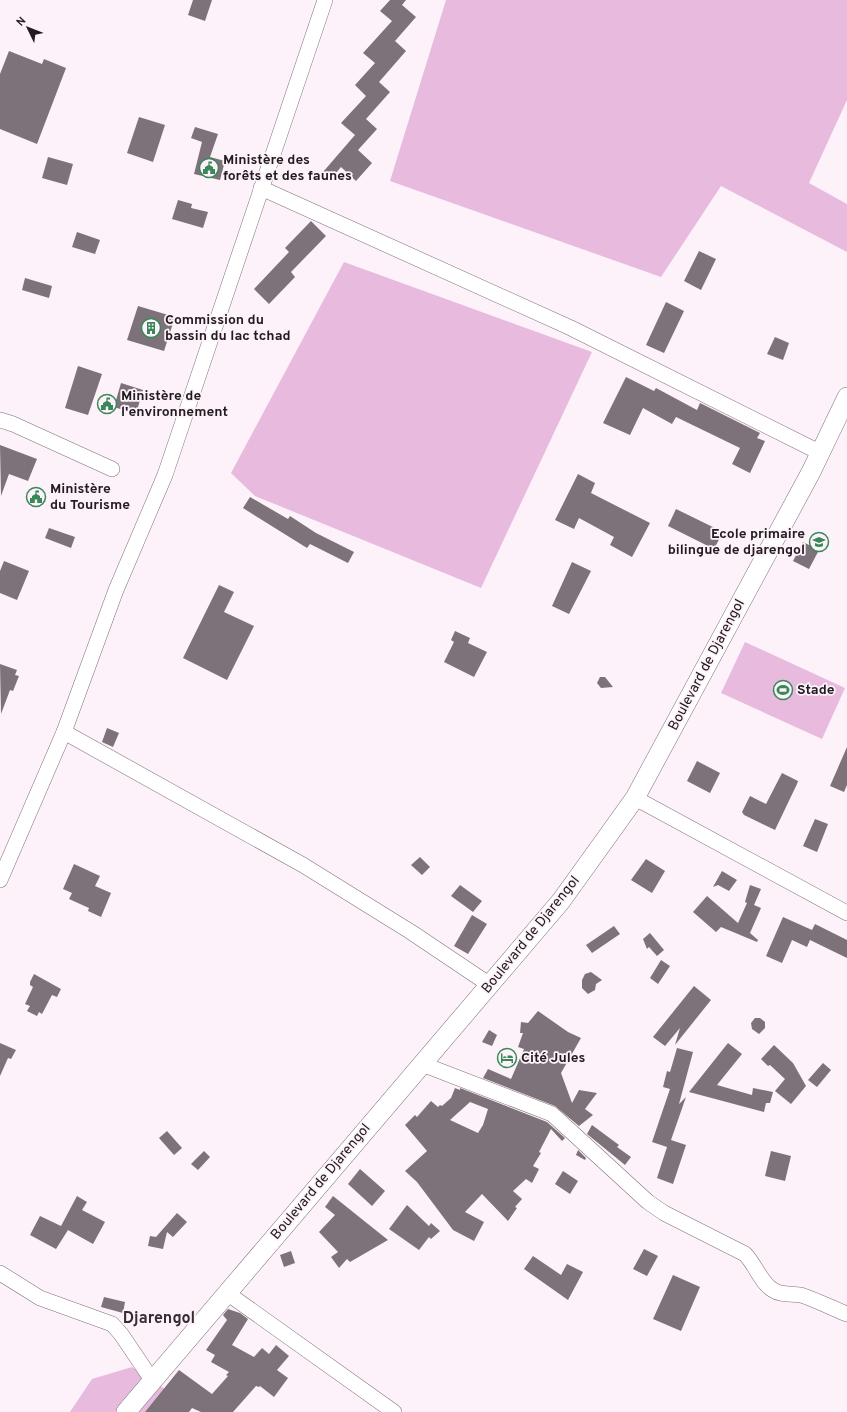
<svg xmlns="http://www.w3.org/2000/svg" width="847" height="1412" font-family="Overpass,sans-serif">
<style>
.green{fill:#e8bade}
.building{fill:#7d717a;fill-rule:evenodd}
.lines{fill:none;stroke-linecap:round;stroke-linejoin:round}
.minor-casing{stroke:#7d717a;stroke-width:16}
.major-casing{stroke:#7d717a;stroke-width:20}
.minor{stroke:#fff;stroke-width:15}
.major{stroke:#fff;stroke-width:19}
.labels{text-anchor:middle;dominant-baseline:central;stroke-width:3.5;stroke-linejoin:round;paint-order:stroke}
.poi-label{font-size:14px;font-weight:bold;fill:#211c20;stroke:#fdf2fa;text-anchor:start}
.street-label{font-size:14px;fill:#211c20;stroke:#fdf2fa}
.quarter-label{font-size:16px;font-weight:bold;fill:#372c34;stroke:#fdf2fa}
</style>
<rect width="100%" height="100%" fill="#fdf2fa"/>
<g class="green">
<path d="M 446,0 L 847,0 L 847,100 L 809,183 L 847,204 L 847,252 L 721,186 L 661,277 L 390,181 Z"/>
<path d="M 344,262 L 592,352 L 481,588 L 255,496 L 231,473 Z"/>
<path d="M 745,642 L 845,688 L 822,739 L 721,693 Z"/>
<path d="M 132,1367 L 165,1389 L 145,1412 L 70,1412 L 92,1379 Z"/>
</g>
<g class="building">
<path d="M 193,0 L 212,0 L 205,21 L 188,15 Z"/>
<path d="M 390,0 L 406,0 L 402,5 L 416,17 L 395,41 L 406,51 L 379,82 L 390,92 L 366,119 L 377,129 L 358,150 L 372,163 L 356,181 L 341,167 L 331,179 L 323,172 L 355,135 L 341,123 L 366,96 L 355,85 L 375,63 L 363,53 L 392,21 L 380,11 Z"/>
<path d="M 9,51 L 42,64 L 44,59 L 66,68 L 37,144 L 0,129 L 0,74 Z"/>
<path d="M 139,117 L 165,125 L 153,162 L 127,153 Z"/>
<path d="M 195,127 L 218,134 L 210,157 L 225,161 L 220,180 L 194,174 L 202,142 L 191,138 Z"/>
<path d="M 48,157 L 73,164 L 67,185 L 42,178 Z"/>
<path d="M 178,200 L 192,204 L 191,208 L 208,212 L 203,228 L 172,219 Z"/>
<path d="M 311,221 L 326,236 L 291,272 L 295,277 L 269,304 L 254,289 L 289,252 L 285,248 Z"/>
<path d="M 77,232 L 100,240 L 95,254 L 72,247 Z"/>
<path d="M 699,251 L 716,259 L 701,290 L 684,281 Z"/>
<path d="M 25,278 L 52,286 L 49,298 L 22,290 Z"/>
<path d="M 666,302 L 684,311 L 664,353 L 646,345 Z"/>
<path d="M 138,306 L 175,317 L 164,351 L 127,340 Z"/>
<path d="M 775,337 L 789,343 L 783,360 L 767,354 Z"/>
<path d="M 78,366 L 102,374 L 88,415 L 65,408 Z"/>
<path d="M 626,377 L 654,391 L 656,388 L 697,410 L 700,403 L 760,433 L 757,438 L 765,441 L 750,473 L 732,464 L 740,448 L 676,417 L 672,424 L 643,408 L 630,435 L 603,423 Z"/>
<path d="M 121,383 L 143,390 L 136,414 L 114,407 Z"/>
<path d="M 0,445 L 37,459 L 28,481 L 9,474 L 1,496 Z"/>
<path d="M 578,474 L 595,483 L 591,493 L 650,523 L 632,557 L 610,545 L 614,537 L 579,518 L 574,529 L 555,520 Z"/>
<path d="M 250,497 L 288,519 L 290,516 L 316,533 L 354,552 L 348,563 L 310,544 L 307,548 L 243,508 Z"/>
<path d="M 676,509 L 723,532 L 714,549 L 668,526 Z"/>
<path d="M 49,528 L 75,537 L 71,548 L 45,538 Z"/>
<path d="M 803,542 L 819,550 L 809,569 L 793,561 Z"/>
<path d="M 4,561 L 29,571 L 17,600 L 0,593 L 0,571 Z"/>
<path d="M 572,562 L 591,571 L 569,614 L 552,606 Z"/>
<path d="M 219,585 L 234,592 L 224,612 L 254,626 L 227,680 L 183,658 Z"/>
<path d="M 455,631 L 470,638 L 468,643 L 487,652 L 474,677 L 444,662 L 454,642 L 451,640 Z"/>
<path d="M 0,664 L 17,670 L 15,675 L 19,676 L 13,691 L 10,690 L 1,714 Z"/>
<path d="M 600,677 L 605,677 L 613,687 L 601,688 L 597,683 Z"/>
<path d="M 107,728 L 119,733 L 113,747 L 102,742 Z"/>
<path d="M 847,747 L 847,785 L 844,792 L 830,786 Z"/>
<path d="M 697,761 L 720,773 L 710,793 L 687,781 Z"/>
<path d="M 782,773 L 798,781 L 797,784 L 775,830 L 744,815 L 742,812 L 750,796 L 766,804 Z"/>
<path d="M 815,819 L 828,824 L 817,852 L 803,846 Z"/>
<path d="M 420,857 L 430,867 L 422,875 L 411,865 Z"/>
<path d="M 646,859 L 665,871 L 652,893 L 631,880 Z"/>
<path d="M 74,864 L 100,876 L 95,886 L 111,893 L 101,917 L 88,911 L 89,908 L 69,899 L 72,893 L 63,889 Z"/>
<path d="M 722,871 L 737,880 L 729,891 L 718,885 L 713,887 Z"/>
<path d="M 460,885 L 482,901 L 473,912 L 451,896 Z"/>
<path d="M 750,885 L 761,889 L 754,905 L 761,908 L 750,933 L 758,940 L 757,942 L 721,927 L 716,932 L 693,912 L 707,896 L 738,923 L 747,903 L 745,902 Z"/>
<path d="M 472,915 L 487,924 L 468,954 L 454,946 Z"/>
<path d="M 783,917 L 812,930 L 815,924 L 847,940 L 847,958 L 810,940 L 807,947 L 792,940 L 782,963 L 766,956 Z"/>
<path d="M 614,926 L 620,934 L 592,953 L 586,945 Z"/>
<path d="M 650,933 L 664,950 L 657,956 L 649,947 L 647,949 L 643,939 Z"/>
<path d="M 661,960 L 670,966 L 658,984 L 650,978 Z"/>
<path d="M 591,972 L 602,980 L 596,984 L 595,990 L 588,994 L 582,988 L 582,980 L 585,974 Z"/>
<path d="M 34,974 L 61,989 L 57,997 L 52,995 L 42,1014 L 39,1012 L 37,1016 L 27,1011 L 30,1006 L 25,1004 L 33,987 L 30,985 L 30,982 Z"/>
<path d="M 694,986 L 711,1000 L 675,1045 L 680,1028 L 665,1046 L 653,1037 Z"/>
<path d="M 538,1011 L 568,1032 L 581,1038 L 561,1073 L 572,1103 L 579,1090 L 597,1093 L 585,1109 L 593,1115 L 579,1126 L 555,1106 L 483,1078 L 488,1069 L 511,1079 L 524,1049 L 518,1047 L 523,1033 L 520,1033 L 521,1022 L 528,1023 Z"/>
<path d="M 755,1018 L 760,1018 L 765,1022 L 765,1028 L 759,1034 L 752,1029 L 751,1023 Z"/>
<path d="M 489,1030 L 497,1035 L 492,1046 L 482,1042 Z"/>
<path d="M 0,1043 L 16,1050 L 11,1059 L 8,1058 L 0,1076 Z"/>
<path d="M 728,1043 L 742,1054 L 717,1085 L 752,1095 L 753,1088 L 773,1092 L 770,1103 L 766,1103 L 764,1112 L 689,1092 Z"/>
<path d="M 774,1045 L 793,1063 L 806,1086 L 791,1104 L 775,1091 L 785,1079 L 770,1065 L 768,1066 L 761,1059 Z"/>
<path d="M 677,1048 L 693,1052 L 679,1104 L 686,1097 L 671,1140 L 686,1145 L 673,1184 L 657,1178 L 667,1147 L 652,1142 L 670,1089 L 663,1087 L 667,1071 L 670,1072 Z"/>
<path d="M 823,1063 L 831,1070 L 817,1087 L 808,1080 Z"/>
<path d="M 455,1088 L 460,1090 L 460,1088 L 547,1122 L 565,1138 L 562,1141 L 551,1129 L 539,1152 L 541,1153 L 533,1166 L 539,1169 L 532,1183 L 526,1179 L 513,1191 L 522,1199 L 515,1207 L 517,1208 L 508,1221 L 482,1194 L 465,1212 L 484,1222 L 474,1241 L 453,1230 L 417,1182 L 405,1171 L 427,1151 L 405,1125 L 415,1115 L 417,1117 L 431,1101 L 438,1107 L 440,1105 L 442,1106 L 451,1098 ZM 470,1102 L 488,1109 L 483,1125 L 478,1133 L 450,1120 Z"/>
<path d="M 592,1125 L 619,1145 L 617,1147 L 631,1157 L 625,1165 L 587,1134 Z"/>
<path d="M 167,1131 L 182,1148 L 174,1155 L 159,1138 Z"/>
<path d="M 578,1150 L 586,1158 L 585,1160 L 576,1155 Z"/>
<path d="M 204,1151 L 210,1157 L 198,1170 L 191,1164 Z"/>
<path d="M 771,1151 L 791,1156 L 785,1181 L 765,1176 Z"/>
<path d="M 360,1169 L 385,1191 L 372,1206 L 348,1184 Z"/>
<path d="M 563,1171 L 578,1181 L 570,1194 L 555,1184 Z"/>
<path d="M 77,1196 L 87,1202 L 82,1210 L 105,1222 L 93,1244 L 68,1230 L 56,1249 L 30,1235 L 40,1216 L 61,1226 Z"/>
<path d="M 333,1196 L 388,1240 L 350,1262 L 347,1259 L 339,1268 L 331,1257 L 338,1252 L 319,1232 L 335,1215 L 325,1207 Z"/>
<path d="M 407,1205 L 429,1226 L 431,1223 L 440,1231 L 431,1239 L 429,1237 L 419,1250 L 389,1229 Z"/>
<path d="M 177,1213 L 187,1222 L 173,1237 L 167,1232 L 163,1249 L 148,1246 L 150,1236 L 156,1237 Z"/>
<path d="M 644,1249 L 658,1256 L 647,1276 L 633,1269 Z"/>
<path d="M 291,1251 L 295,1263 L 284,1267 L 280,1255 Z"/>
<path d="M 533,1256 L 561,1275 L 567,1264 L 583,1272 L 568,1300 L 524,1269 Z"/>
<path d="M 673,1275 L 700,1287 L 681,1331 L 653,1319 Z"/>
<path d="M 104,1297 L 125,1302 L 123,1313 L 101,1307 Z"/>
<path d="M 228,1309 L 240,1313 L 248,1319 L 232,1345 L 254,1357 L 262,1348 L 269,1354 L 276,1345 L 289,1356 L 277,1370 L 288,1378 L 274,1397 L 260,1386 L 259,1387 L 256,1386 L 233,1412 L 201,1412 L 192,1408 L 189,1412 L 145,1412 L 179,1370 L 212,1394 L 228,1376 L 226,1375 L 229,1372 L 211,1362 L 215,1355 L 206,1350 L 227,1320 L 223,1315 Z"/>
</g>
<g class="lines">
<g class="minor-casing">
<g id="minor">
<path d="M 261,188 L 571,328 L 821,453"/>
<path d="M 0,420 L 13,424 L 112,469"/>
<path d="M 64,732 L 303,865 L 411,932 L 490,985"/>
<path d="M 635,798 L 847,913"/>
<path d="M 0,880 L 64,732 L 116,590 L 165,475 L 325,0"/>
<path d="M 422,1064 L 552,1114 L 648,1202 L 664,1213 L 745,1254 C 755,1264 761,1283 773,1290 C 782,1296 792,1293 801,1295 C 816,1300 832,1308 847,1314"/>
<path d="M 0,1273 L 40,1298 L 112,1324 L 121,1334 L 152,1380"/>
<path d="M 227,1293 L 394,1412"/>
</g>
</g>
<g class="major-casing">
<path id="major" d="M 126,1412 L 561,901 L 635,798 L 811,472 L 847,397"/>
</g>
<use href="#minor" class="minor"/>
<use href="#major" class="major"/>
</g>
<defs>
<g id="civic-ring" transform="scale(1)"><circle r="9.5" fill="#fdf2fa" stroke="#388858" stroke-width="1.5"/><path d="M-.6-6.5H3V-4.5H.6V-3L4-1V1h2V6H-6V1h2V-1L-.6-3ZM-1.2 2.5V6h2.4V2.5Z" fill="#388858"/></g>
<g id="building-ring" transform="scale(1)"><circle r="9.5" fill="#fdf2fa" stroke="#388858" stroke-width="1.5"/><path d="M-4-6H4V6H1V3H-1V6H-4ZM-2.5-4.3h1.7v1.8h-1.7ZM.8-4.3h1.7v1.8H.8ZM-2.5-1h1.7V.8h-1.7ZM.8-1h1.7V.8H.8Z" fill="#388858"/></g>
<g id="school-ring" transform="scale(1)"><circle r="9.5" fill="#fdf2fa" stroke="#388858" stroke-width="1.5"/><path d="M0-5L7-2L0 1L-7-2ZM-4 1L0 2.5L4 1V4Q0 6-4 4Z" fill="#388858"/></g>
<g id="stadium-ring" transform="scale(1)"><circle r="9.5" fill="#fdf2fa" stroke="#388858" stroke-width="1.5"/><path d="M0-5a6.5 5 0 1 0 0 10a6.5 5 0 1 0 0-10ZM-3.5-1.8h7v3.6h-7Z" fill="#388858"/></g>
<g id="hotel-ring" transform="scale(1)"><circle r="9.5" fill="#fdf2fa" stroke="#388858" stroke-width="1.5"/><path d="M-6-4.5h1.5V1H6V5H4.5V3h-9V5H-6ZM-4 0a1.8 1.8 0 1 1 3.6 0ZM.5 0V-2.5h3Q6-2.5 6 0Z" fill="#388858"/></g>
</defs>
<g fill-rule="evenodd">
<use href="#civic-ring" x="209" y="168"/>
<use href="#building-ring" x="151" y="328"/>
<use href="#civic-ring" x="107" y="404"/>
<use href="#civic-ring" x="36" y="497"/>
<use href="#school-ring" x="819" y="542"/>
<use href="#stadium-ring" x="783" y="690"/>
<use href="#hotel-ring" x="507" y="1058"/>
</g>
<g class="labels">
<g class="poi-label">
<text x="223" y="160">Ministère des<tspan x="223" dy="16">forêts et des faunes</tspan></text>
<text x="165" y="320">Commission du<tspan x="165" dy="16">bassin du lac tchad</tspan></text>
<text x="121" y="396">Ministère de<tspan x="121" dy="16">l'environnement</tspan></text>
<text x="50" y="489">Ministère<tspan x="50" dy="16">du Tourisme</tspan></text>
<text x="805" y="534" text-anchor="end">Ecole primaire<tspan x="805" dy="16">bilingue de djarengol</tspan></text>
<text x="797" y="690">Stade</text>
<text x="521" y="1058">Cité Jules</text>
</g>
<g class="street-label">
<text transform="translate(707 665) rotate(-62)">Boulevard de Djarengol</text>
<text transform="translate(531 935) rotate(-51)">Boulevard de Djarengol</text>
<text transform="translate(321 1182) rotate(-50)">Boulevard de Djarengol</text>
</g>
<g class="quarter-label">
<text x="159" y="1319">Djarengol</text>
</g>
</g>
<g transform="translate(28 28) rotate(313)" stroke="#fdf2fa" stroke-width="3" paint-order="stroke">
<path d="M0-3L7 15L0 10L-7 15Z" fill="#211c20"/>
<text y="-6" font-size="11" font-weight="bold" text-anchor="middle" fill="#211c20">N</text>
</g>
</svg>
